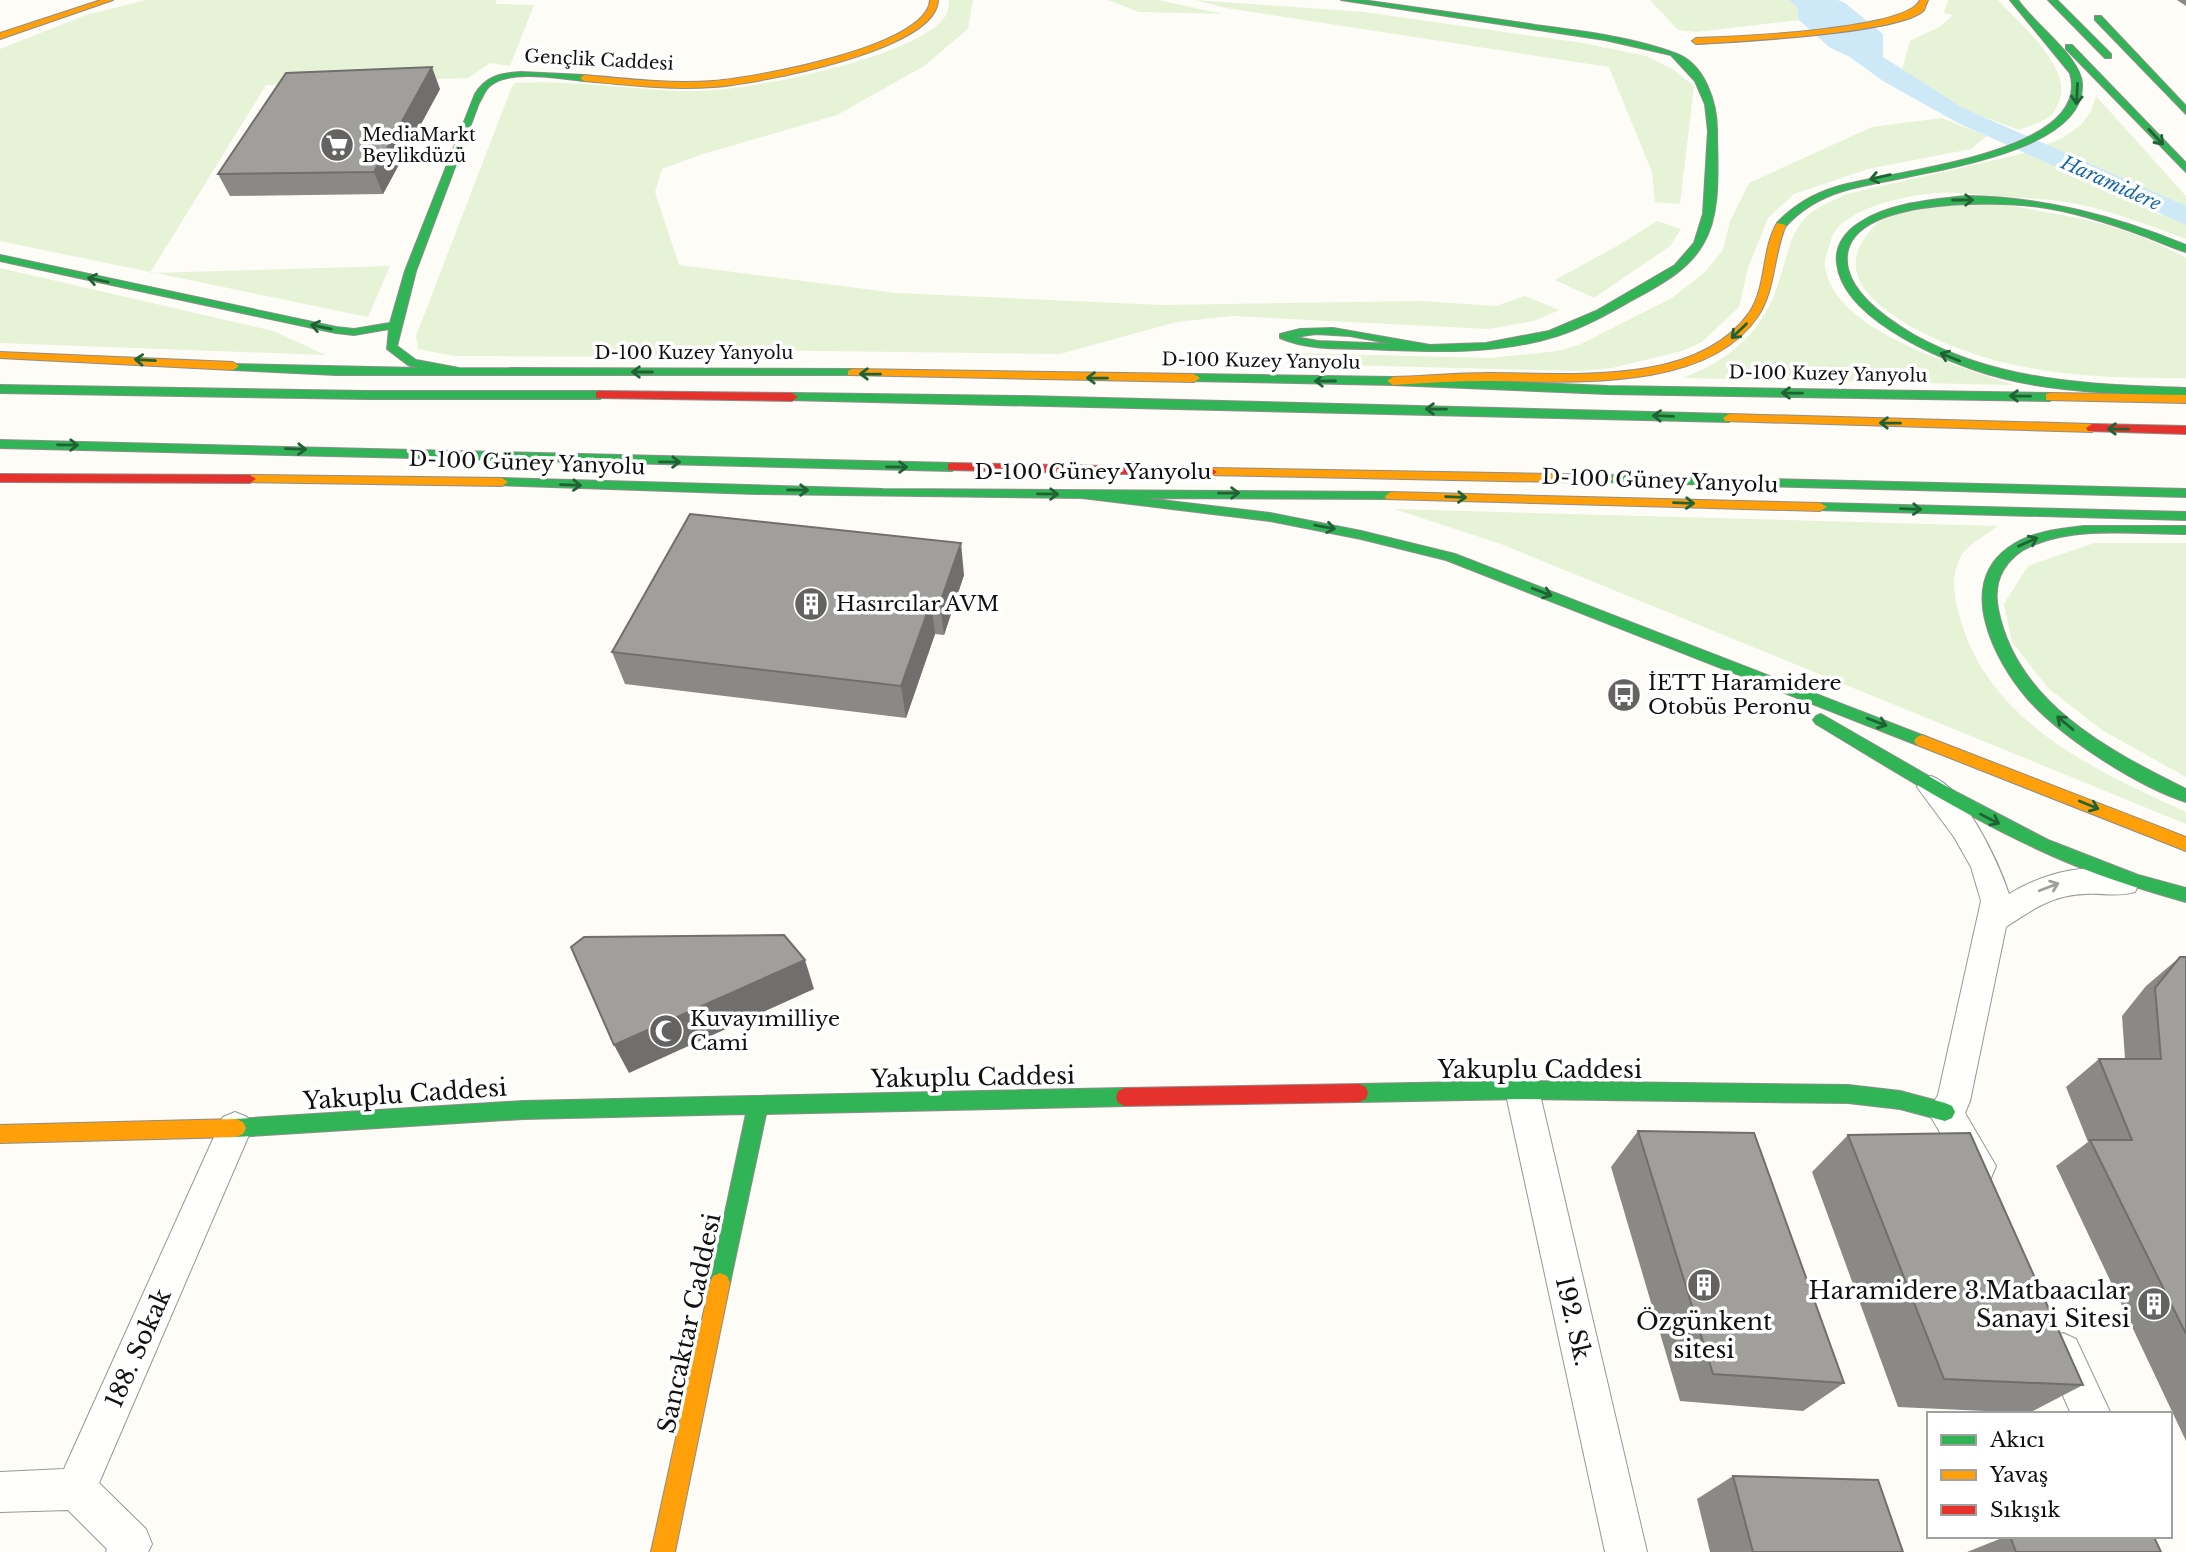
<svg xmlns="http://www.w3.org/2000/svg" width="2186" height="1552" font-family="'Libre Baskerville',serif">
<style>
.green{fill:#e7f3d7;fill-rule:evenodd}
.water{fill:#cde8f7}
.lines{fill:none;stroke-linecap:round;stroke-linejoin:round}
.street-casing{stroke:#979795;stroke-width:2}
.fast-casing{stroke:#8e8d8b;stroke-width:2}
.slow-casing{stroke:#8e8d8b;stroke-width:2}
.jam-casing{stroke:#8e8d8b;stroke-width:2}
.street{fill:#fffffe;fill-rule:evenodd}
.fast{fill:#30b455;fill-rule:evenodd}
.slow{fill:#ff9f0a;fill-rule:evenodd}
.jam{fill:#e5322d;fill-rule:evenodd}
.wall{fill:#8a8986}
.shaded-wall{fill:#716f6d}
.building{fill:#a19f9c;stroke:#716f6d;stroke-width:2}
.oneway{stroke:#206233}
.oneway2{stroke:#a0a09f}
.labels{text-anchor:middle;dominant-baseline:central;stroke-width:7;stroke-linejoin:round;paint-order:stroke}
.far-street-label{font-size:18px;fill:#111;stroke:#fff}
.far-poi-label{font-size:18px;fill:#111;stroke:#fff;text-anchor:start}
.far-water-label{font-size:19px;font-style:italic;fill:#1768a6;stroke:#fff}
.street-label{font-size:21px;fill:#111;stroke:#fff}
.poi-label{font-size:21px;fill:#111;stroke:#fff;text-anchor:start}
.near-street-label{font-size:24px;fill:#111;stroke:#fff}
.near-poi-label{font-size:24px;fill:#111;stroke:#fff;text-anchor:end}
</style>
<rect width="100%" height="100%" fill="#fdfcf7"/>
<g class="green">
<path d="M 146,0 L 496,0 L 496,4 L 534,5 L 510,66 L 490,63 L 468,78 L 266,85 L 150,273 L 390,266 L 368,317 L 0,241 L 0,49 L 86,15 Z"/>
<path d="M 949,0 L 973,0 L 968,29 L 924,66 L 837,115 L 700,155 L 662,169 L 655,192 L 679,265 L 896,293 L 1162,305 L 1421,301 L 1496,306 L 1525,296 L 1559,310 L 1534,321 L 1488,329 L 1232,316 L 1176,322 L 1060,354 L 736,350 L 680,357 L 454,356 L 418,349 L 416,336 L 511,89 L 515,83 C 575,79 636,91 696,91 C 743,92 922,57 946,15 C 948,11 949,5 949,0 Z"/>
<path d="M 1108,0 L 1158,0 L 1223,14 L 1139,12 Z"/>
<path d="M 1195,0 L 1364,12 L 1583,43 L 1646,56 L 1674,70 L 1694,86 L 1680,204 L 1655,202 L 1652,172 L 1609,67 L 1226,8 Z"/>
<path d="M 1650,0 L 1789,0 L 1797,7 L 1799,20 L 1696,32 L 1678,30 Z"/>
<path d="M 1948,0 L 1998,0 C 2019,23 2076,70 2058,104 C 2056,108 2054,114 2049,117 C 2040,123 2029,126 2019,130 L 1968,111 L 1902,70 L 1910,41 L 1941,26 L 1953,15 L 1944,13 Z"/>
<path d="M 2096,96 L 2186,196 L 2186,239 C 2145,224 2103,207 2059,201 C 2038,198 2017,198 1996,196 C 1973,194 1950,191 1927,194 C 1900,197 1840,210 1831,240 C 1829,248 1824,258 1825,266 C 1833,332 1962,367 2014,385 L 1683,378 C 1732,359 1765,330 1780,278 C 1786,260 1789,239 1801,223 C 1811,209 1832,201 1847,194 L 2021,154 L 2061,139 L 2081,125 L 2091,111 ZM 2062,152 L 2182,206 L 2161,215 L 2041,160 Z"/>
<path d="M 1942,118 L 1987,136 L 1971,149 L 1868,169 L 1794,194 L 1768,218 L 1748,268 L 1739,307 L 1702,342 L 1682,351 L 1612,368 L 1580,371 L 1301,364 L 1286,358 L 1295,353 L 1490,358 L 1558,351 L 1579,345 L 1672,298 L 1705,272 L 1723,250 L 1730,221 L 1749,183 L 1872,127 Z"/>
<path d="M 1997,204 C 2063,214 2127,224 2186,258 L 2186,378 C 2111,378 2038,377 1966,351 C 1928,337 1832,296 1861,244 C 1865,236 1874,225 1882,220 C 1911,203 1963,206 1997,204 Z"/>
<path d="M 1657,221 L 1681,229 L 1670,246 L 1594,298 L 1555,280 L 1619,245 Z"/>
<path d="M 0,268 L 273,331 L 326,355 L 0,343 Z"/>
<path d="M 1394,509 L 1998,526 C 1988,534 1967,545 1961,556 C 1950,577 1954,597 1960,618 C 1990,724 2095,770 2186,812 L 2186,824 L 1501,544 Z"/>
<path d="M 2094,543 L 2186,543 L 2186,777 L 2102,730 L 2048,688 L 2012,642 L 2004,604 L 2028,566 Z"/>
</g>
<path class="water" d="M 1789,0 L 1838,0 L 1845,3 L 1883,34 L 1883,57 L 1963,108 L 2186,206 L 2186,225 L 1958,123 L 1883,81 L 1850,57 L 1829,47 L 1799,20 L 1797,7 Z"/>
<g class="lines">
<g class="street-casing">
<g id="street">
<path d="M 1931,776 C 1963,786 1999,863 2009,894 C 2045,872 2093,860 2135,874 L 2139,883 L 2135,892 C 2119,897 2102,893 2086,894 C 2055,894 2031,910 2006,927 L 1970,1101 L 1965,1113 L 1996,1166 L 1991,1178 L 1979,1183 L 1967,1178 L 1928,1112 L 1938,1095 L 1981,901 L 1971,867 L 1954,837 L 1917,787 L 1921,779 Z"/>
<path d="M 1522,1075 L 1534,1079 L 1539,1090 L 1647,1552 L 1605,1552 L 1505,1090 L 1510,1079 Z"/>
<path d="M 235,1112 L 247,1117 L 252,1128 L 99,1483 L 146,1529 L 152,1544 L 148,1552 L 106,1552 L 107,1549 L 68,1510 L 0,1512 L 0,1472 L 64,1469 L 223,1117 Z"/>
<path d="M 2063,1333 L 2076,1339 L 2111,1414 L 2071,1414 L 2044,1352 L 2050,1339 Z"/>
</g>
</g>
<g class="fast-casing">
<g id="fast">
<path d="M 1341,0 L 1362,0 C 1420,8 1477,16 1535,25 C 1582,31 1636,38 1677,54 C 1705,65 1717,103 1717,130 C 1717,165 1722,213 1703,244 C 1689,269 1663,283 1638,297 C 1612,311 1586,327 1557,336 C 1497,355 1431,352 1368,349 C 1339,348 1308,350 1280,338 L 1280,334 L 1300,329 L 1333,328 L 1430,345 L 1486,343 L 1549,331 L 1596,311 L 1675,265 L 1694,243 L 1703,214 L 1708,131 L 1705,104 L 1695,81 L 1671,55 L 1605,40 ZM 1316,334 L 1350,336 L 1393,344 L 1318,341 L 1295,337 Z"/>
<path d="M 2010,0 L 2018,0 C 2033,23 2081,57 2082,84 C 2086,160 1895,174 1843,191 C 1820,198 1801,209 1785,227 L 1777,227 L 1777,223 C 1794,205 1813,194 1836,187 C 1886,171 2095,155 2070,73 Z"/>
<path d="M 2048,0 L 2057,0 L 2111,54 L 2111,58 L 2105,58 Z"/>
<path d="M 2095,16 L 2101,16 L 2186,106 L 2186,114 L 2095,20 Z"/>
<path d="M 2066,45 L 2072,45 L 2186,163 L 2186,172 L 2066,49 Z"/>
<path d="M 521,72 L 584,75 L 588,78 L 584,81 C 560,79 511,69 491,85 C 485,89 483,97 479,103 L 416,271 L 397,346 L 416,360 L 459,368 L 852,369 L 856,371 L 856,375 L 336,375 L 233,370 L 227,366 L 229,364 L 419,368 L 408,365 L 387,349 L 389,329 L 354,335 L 336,333 L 0,261 L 0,255 L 336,327 L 354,329 L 390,323 L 405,271 L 475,94 C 486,76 501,73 521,72 Z"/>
<path d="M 1966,196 C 2044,197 2114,216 2186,245 L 2186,252 C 2173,248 2160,242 2147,237 C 2112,224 2076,212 2040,207 C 1999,201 1831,195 1848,269 C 1855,298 1890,321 1914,335 C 1998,382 2093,385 2186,388 L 2186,396 C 2116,393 2041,393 1975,370 C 1931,355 1842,316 1837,263 C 1835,246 1845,232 1859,223 C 1889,203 1931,200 1966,196 Z"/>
<path d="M 1194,374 L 1393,377 L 1608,386 L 2050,393 L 2056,397 L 2050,401 L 1608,394 L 1393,385 L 1190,381 L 1188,378 Z"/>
<path d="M 0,385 L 366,391 L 600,391 L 606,395 L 600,399 L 366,399 L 0,393 Z"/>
<path d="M 792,393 L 1025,396 L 1729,414 L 1735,418 L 1729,422 L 788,400 L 788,394 Z"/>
<path d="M 0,440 L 952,463 L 958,467 L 952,471 L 0,448 Z"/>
<path d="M 1607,475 L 2186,489 L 2186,497 L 1602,482 L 1601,479 Z"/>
<path d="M 502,478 L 883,489 L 1391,492 L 1397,496 L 1396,499 L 1144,498 L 1270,513 L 1361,531 L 1455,554 L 1927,737 L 1930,741 L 1927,745 L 1917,745 L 1446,560 L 1361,539 L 1270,521 L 1082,498 L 756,494 L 497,485 L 497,479 Z"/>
<path d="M 1820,503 L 2186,512 L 2186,520 L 1815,510 L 1813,507 Z"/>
<path d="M 2084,526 L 2186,526 L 2186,534 C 2137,534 2079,526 2033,545 C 2006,556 1992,580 1998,609 C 2016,702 2107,750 2186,789 L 2186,802 C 2137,786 2061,737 2027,698 C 1995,661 1956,586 2008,548 C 2029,532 2058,529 2084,526 Z"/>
<path d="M 1821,714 L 1958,793 L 2048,840 L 2138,875 L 2186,888 L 2186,902 C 2151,892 2117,882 2084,869 C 1989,832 1903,776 1816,724 L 1813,720 L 1816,716 Z"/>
<path d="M 1522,1081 L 1848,1085 L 1900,1091 L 1945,1103 L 1952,1106 L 1955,1112 L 1952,1118 L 1945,1121 L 1900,1109 L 1848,1103 L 1522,1099 L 1359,1102 L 1352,1099 L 1350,1093 L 1352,1087 L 1359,1084 Z"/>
<path d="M 1125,1088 L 1132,1091 L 1134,1097 L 1132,1103 L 1125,1106 L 766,1114 L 730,1283 L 727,1290 L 720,1293 L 713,1290 L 710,1283 L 746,1114 L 523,1119 L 236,1137 L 229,1134 L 226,1128 L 229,1122 L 236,1119 L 523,1101 Z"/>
</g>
</g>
<g class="slow-casing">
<g id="slow">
<path d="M 101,0 L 113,0 L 0,39 L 0,33 Z"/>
<path d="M 930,0 L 938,0 C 937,51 755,84 713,87 C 670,90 627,85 584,81 L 580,78 L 584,75 C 627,79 670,84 713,81 C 753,78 928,47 930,0 Z"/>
<path d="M 1920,0 L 1928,0 C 1927,2 1925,8 1924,10 C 1904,33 1733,42 1696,44 L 1692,41 L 1696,38 C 1731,37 1908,30 1920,0 Z"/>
<path d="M 1777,223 L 1786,225 C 1773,254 1776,289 1758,316 C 1707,393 1569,381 1489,381 C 1457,381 1425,383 1393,385 L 1387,381 L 1393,377 C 1425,376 1457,373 1489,373 C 1568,373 1696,387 1749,313 C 1767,287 1761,251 1777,223 Z"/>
<path d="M 0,352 L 233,362 L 239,366 L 233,370 L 0,358 Z"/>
<path d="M 852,369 L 1194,374 L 1200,378 L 1194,382 L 848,375 L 848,371 Z"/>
<path d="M 2050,393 L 2186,395 L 2186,403 L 2046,400 L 2046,394 Z"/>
<path d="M 1729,414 L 2092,424 L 2098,428 L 2092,432 L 1725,421 L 1723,418 Z"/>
<path d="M 1211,468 L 1607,475 L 1613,479 L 1607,483 L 1206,475 L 1206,469 Z"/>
<path d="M 250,475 L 502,478 L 508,482 L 502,486 L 245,482 L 245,476 Z"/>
<path d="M 1391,492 L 1820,503 L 1827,507 L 1820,511 L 1386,499 L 1385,496 Z"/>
<path d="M 1922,735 L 2186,837 L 2186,851 L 1917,745 L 1914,741 L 1917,737 Z"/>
<path d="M 236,1119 L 243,1122 L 246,1128 L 243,1134 L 236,1137 L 0,1143 L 0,1125 Z"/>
<path d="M 720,1273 L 727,1276 L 730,1283 L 675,1552 L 651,1552 L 710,1283 L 713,1276 Z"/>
</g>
</g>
<g class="jam-casing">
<g id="jam">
<path d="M 600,391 L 792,393 L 798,397 L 792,401 L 596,398 L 596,392 Z"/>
<path d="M 2092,424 L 2186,426 L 2186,434 L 2088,431 L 2086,428 Z"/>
<path d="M 952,463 L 1211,468 L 1217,472 L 1211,476 L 948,470 L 948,464 Z"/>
<path d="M 0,474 L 250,475 L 256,479 L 250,483 L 0,482 Z"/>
<path d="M 1359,1084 L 1366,1087 L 1368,1093 L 1366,1099 L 1359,1102 L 1125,1106 L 1118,1103 L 1116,1097 L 1118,1091 L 1125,1088 Z"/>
</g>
</g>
<use href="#street" class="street"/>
<use href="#fast" class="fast"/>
<use href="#slow" class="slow"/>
<use href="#jam" class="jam"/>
</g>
<g class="wall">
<path d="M 2177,0 L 2186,0 L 2186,6 Z"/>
<path d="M 440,89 L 383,194 L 230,196 L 218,174 Z"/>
<path d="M 964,575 L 944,635 L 935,634 L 906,718 L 625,684 L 612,652 Z"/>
<path d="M 2180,957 L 2186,957 L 2186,1441 L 2056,1166 L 2088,1142 L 2066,1087 L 2099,1059 L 2125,1059 L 2122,1016 L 2146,986 Z"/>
<path d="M 1638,1131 L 1844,1383 L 1803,1411 L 1680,1401 L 1611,1167 Z"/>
<path d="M 1848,1135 L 2083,1385 L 2029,1413 L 1898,1407 L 1812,1172 Z"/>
<path d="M 1733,1476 L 1903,1552 L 1710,1552 L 1697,1499 Z"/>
<path d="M 2007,1536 L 2085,1536 L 2161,1552 L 1967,1552 Z"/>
</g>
<g class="shaded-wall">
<path d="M 432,67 L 440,89 L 383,194 L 374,172 Z"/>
<path d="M 961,543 L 964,575 L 944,635 L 940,603 Z"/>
<path d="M 931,602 L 935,634 L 906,718 L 901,686 Z"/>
<path d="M 805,960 L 814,989 L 629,1073 L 614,1045 Z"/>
</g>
<g class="building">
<path d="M 432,67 L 374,172 L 218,174 L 286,73 Z"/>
<path d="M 690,514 L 961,543 L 940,603 L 931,602 L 901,686 L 612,652 Z"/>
<path d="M 784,935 L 805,960 L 614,1045 L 571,947 L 584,937 Z"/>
<path d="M 2180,957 L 2186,957 L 2186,1334 L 2090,1140 L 2132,1140 L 2099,1059 L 2161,1059 L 2155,988 Z"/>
<path d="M 1638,1131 L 1754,1133 L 1844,1383 L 1713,1374 Z"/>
<path d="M 1970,1133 L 2083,1385 L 1944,1379 L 1848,1135 Z"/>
<path d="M 1733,1476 L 1878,1480 L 1903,1552 L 1753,1552 Z"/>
<path d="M 2010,1536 L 2154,1537 L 2161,1552 L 2016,1552 Z"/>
</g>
<defs><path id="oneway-shaft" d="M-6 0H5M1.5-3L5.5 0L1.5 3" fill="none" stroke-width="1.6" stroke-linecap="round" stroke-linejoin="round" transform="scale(1.75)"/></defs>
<g class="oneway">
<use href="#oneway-shaft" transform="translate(2077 94) rotate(93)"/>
<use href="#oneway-shaft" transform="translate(2156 137) rotate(47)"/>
<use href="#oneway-shaft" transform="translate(1880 177) rotate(167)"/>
<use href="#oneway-shaft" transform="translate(1963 200)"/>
<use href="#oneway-shaft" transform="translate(98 280) rotate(-168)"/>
<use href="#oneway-shaft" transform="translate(321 327) rotate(-168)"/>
<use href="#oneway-shaft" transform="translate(1739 331) rotate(136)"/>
<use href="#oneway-shaft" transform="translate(1950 357) rotate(-158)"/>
<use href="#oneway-shaft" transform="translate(145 360) rotate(-177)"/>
<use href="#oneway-shaft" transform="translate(642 372) rotate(180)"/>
<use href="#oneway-shaft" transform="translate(870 374) rotate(-179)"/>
<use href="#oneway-shaft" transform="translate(1097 378) rotate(-179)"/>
<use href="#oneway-shaft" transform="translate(1325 381) rotate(-180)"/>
<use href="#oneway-shaft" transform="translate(1792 393) rotate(-179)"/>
<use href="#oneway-shaft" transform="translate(2020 396) rotate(-179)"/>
<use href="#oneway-shaft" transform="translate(1436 409) rotate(-179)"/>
<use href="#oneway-shaft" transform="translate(1663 416) rotate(-178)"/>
<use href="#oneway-shaft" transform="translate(1890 423) rotate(-179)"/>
<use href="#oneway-shaft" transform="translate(2118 429) rotate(-179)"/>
<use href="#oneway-shaft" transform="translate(68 445) rotate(1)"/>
<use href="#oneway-shaft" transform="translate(296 449) rotate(2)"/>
<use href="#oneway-shaft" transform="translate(670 462) rotate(1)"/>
<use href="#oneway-shaft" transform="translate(897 467) rotate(1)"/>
<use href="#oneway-shaft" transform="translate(571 485) rotate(2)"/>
<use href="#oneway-shaft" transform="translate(798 490) rotate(1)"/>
<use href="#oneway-shaft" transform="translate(1229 493) rotate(-1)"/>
<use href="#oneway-shaft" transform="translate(1048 494) rotate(1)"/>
<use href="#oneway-shaft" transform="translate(1456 497) rotate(2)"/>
<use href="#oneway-shaft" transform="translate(1684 503) rotate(2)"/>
<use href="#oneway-shaft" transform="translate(1911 509) rotate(2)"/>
<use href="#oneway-shaft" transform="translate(1325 527) rotate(10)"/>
<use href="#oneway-shaft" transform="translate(2028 542) rotate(-24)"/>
<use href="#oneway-shaft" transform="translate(1542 592) rotate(21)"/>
<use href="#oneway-shaft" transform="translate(1877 722) rotate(21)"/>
<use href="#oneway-shaft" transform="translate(2065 723) rotate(-140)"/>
<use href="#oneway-shaft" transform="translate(2089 805) rotate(22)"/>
<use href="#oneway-shaft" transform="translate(1990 819) rotate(27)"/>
</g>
<use class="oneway2" href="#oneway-shaft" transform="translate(2049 887) rotate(-21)"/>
<defs>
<g id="supermarket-disc" transform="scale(1.75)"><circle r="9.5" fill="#646362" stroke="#fff"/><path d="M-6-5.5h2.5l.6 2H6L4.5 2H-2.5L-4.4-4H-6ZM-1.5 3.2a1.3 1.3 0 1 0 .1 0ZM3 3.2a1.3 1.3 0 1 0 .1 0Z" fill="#fff"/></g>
<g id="building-disc" transform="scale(1.75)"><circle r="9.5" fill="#646362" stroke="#fff"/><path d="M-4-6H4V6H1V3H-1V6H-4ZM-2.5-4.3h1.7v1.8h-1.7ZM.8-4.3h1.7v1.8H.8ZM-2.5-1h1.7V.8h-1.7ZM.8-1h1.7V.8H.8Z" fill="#fff"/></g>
<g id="bus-disc" transform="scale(1.75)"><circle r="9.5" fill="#646362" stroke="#fff"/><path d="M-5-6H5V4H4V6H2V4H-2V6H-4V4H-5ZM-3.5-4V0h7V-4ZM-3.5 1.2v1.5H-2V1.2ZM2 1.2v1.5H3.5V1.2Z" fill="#fff"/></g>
<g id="mosque-disc" transform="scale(1.75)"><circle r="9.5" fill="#646362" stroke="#fff"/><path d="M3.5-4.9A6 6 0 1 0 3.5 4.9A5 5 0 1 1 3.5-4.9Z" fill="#fff"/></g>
</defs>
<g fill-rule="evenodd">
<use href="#supermarket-disc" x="337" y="145"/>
<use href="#building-disc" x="811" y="604"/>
<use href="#bus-disc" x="1624" y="695"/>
<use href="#mosque-disc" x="666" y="1031"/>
<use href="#building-disc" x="1704" y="1285"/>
<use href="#building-disc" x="2154" y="1304"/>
</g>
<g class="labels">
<g class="far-street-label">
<text transform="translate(599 60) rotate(3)">Gençlik Caddesi</text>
<text x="694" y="353">D-100 Kuzey Yanyolu</text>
<text transform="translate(1261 361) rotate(1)">D-100 Kuzey Yanyolu</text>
<text transform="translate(1828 374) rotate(1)">D-100 Kuzey Yanyolu</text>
</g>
<g class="far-poi-label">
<text x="362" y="135">MediaMarkt<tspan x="362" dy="21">Beylikdüzü</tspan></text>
</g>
<g class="far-water-label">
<text transform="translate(2111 183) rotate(24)">Haramidere</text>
</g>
<g class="street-label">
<text transform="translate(527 463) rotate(2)">D-100 Güney Yanyolu</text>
<text x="1093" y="472">D-100 Güney Yanyolu</text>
<text transform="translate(1660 481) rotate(2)">D-100 Güney Yanyolu</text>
</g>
<g class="poi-label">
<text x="836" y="604">Hasırcılar AVM</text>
<text x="1648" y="683">İETT Haramidere<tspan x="1648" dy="24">Otobüs Peronu</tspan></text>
<text x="690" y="1019">Kuvayımilliye<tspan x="690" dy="24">Cami</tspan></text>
</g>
<g class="near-street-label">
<text x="1540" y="1069">Yakuplu Caddesi</text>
<text transform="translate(973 1077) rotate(-1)">Yakuplu Caddesi</text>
<text transform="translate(405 1094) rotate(-4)">Yakuplu Caddesi</text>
<text transform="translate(1574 1321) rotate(77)">192. Sk.</text>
<text transform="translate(689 1323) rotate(-78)">Sancaktar Caddesi</text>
<text transform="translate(138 1348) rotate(-66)">188. Sokak</text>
</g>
<g class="near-poi-label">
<text x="2130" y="1290">Haramidere 3.Matbaacılar<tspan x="2130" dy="28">Sanayi Sitesi</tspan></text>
<text x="1704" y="1321" text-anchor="middle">Özgünkent<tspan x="1704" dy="28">sitesi</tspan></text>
</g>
</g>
<rect x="1927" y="1412" width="245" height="126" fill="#ffffff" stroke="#a0a0a0" stroke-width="2"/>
<rect x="1941" y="1435" width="35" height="10" fill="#30b455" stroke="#a0a0a0" stroke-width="2"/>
<text x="1990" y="1447" font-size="21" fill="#111111">Akıcı</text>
<rect x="1941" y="1470" width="35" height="10" fill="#ff9f0a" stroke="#a0a0a0" stroke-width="2"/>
<text x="1990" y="1482" font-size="21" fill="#111111">Yavaş</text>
<rect x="1941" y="1505" width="35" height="10" fill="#e5322d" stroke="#a0a0a0" stroke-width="2"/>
<text x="1990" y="1517" font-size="21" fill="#111111">Sıkışık</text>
</svg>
